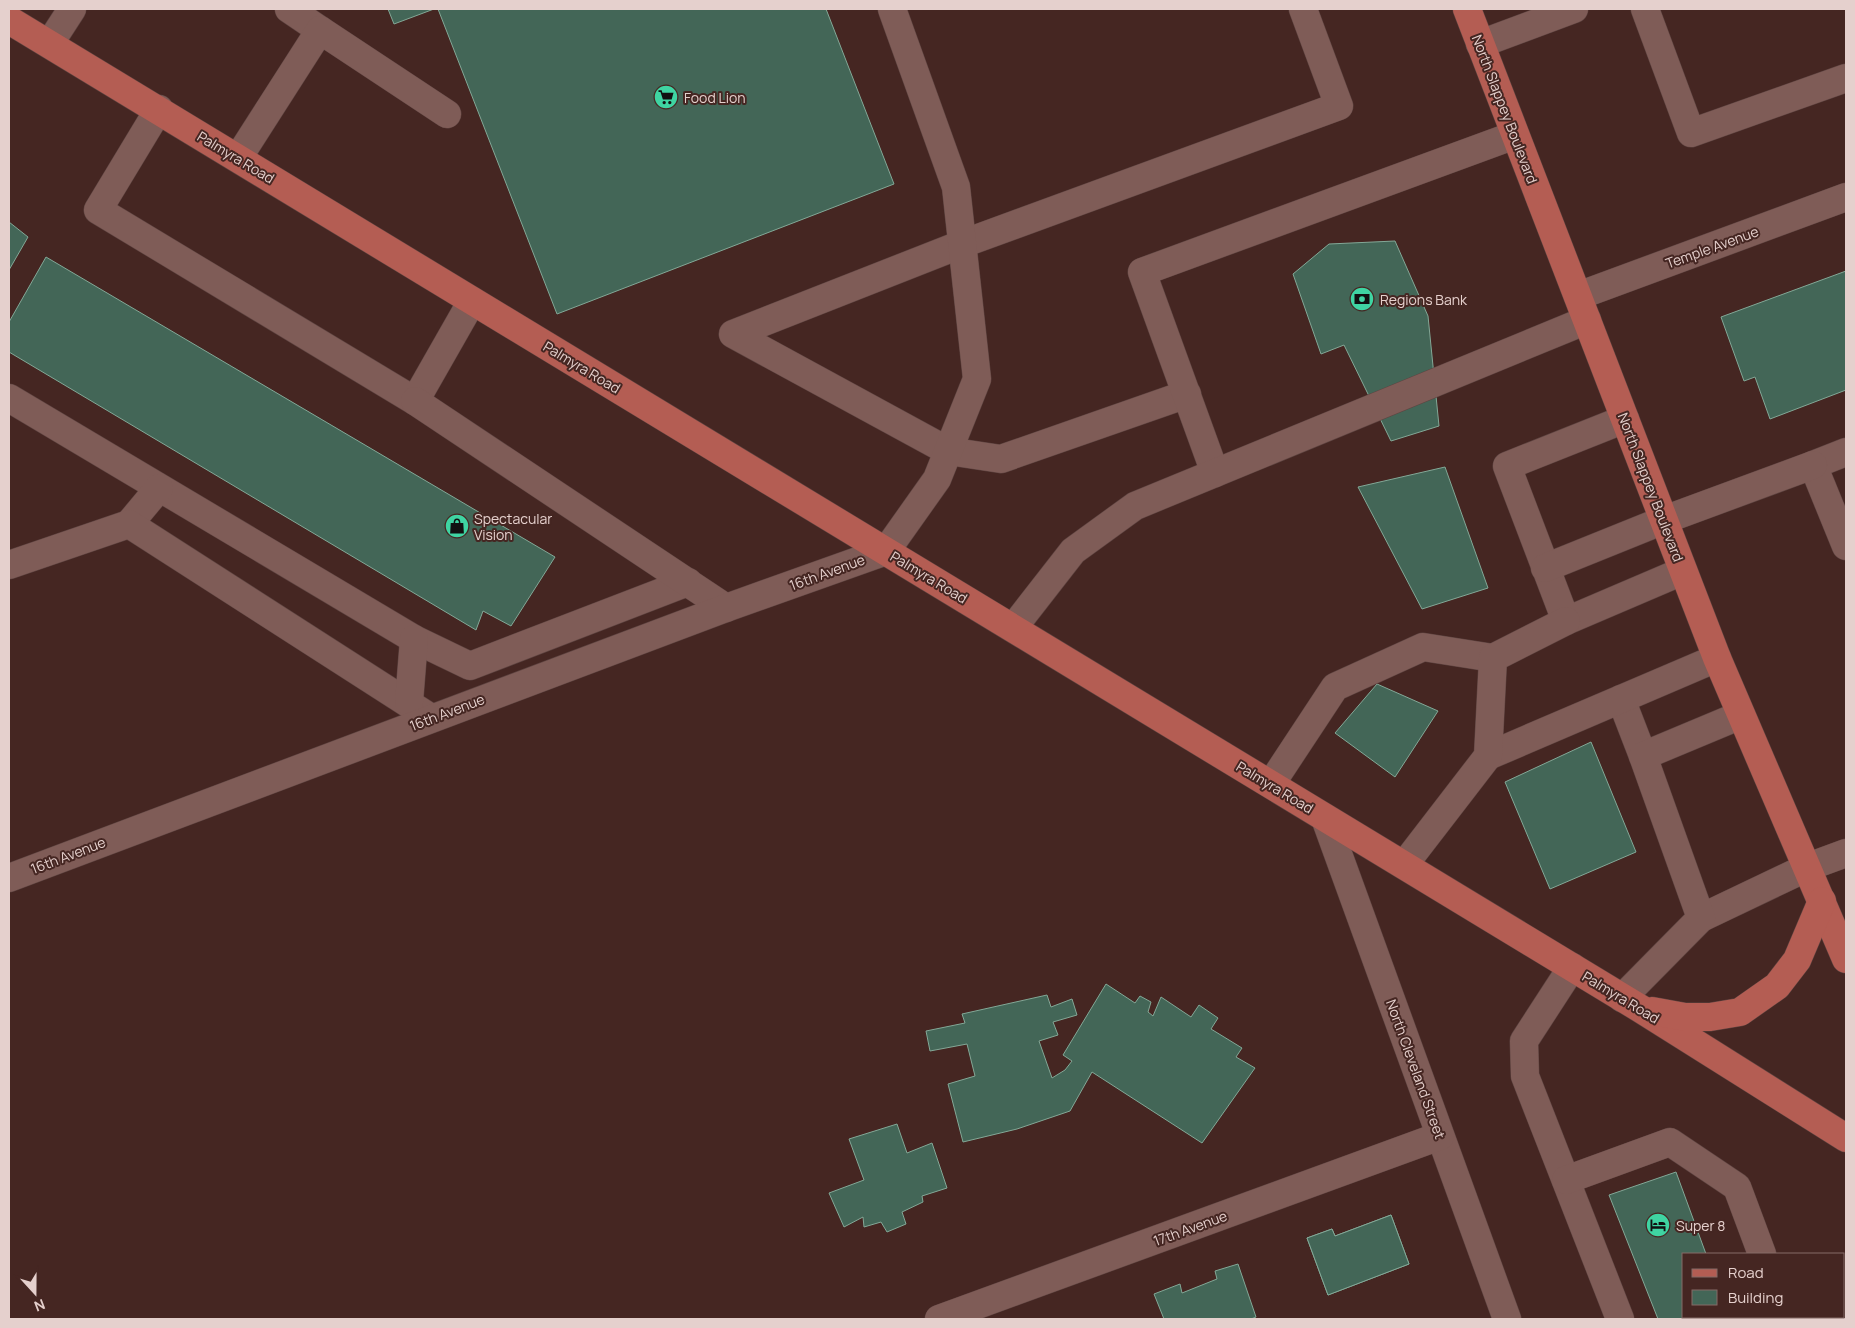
<svg xmlns="http://www.w3.org/2000/svg" width="1855" height="1328" font-family="Manrope,sans-serif">
<style>
.building{fill:#436657;stroke:#83a897}
.lines{fill:none;stroke-linecap:round;stroke-linejoin:round}
.minor-casing{stroke:#5e4441;stroke-width:29}
.major-casing{stroke:#5e4441;stroke-width:29}
.minor{stroke:#7f5c57;stroke-width:28}
.major{stroke:#b45d53;stroke-width:28}
.labels{text-anchor:middle;dominant-baseline:central;stroke-width:4;stroke-linejoin:round;paint-order:stroke}
.poi-label{font-size:14px;fill:#e5d0cd;stroke:#452622;text-anchor:start}
.street-label{font-size:14px;fill:#e5d0cd;stroke:#452622}
</style>
<rect width="100%" height="100%" fill="#452622"/>
<g class="building">
<path d="M 388,9 L 434,9 L 394,24 Z"/>
<path d="M 438,9 L 826,9 L 894,184 L 557,314 Z"/>
<path d="M 9,222 L 28,237 L 9,270 Z"/>
<path d="M 1395,241 L 1428,316 L 1439,426 L 1391,441 L 1344,345 L 1321,354 L 1293,274 L 1329,244 Z"/>
<path d="M 46,257 L 555,557 L 511,626 L 483,611 L 476,630 L 9,352 L 9,322 Z"/>
<path d="M 1846,271 L 1846,390 L 1770,419 L 1755,377 L 1744,381 L 1721,317 Z"/>
<path d="M 1445,467 L 1488,588 L 1422,609 L 1358,487 Z"/>
<path d="M 1377,684 L 1438,711 L 1395,777 L 1335,733 Z"/>
<path d="M 1591,742 L 1636,852 L 1550,889 L 1505,782 Z"/>
<path d="M 1106,984 L 1135,1003 L 1140,996 L 1151,1002 L 1148,1012 L 1153,1016 L 1161,997 L 1191,1017 L 1199,1005 L 1218,1018 L 1211,1029 L 1242,1048 L 1236,1057 L 1255,1068 L 1202,1143 L 1092,1072 L 1070,1111 L 1017,1129 L 963,1142 L 948,1084 L 975,1076 L 967,1044 L 930,1051 L 926,1031 L 965,1023 L 962,1014 L 1047,995 L 1051,1007 L 1072,999 L 1077,1015 L 1053,1022 L 1058,1035 L 1039,1041 L 1052,1078 L 1065,1070 L 1072,1061 L 1063,1055 Z"/>
<path d="M 897,1124 L 907,1153 L 932,1143 L 947,1188 L 922,1196 L 923,1202 L 902,1212 L 906,1224 L 887,1232 L 881,1222 L 864,1227 L 863,1217 L 844,1227 L 829,1193 L 864,1180 L 849,1139 Z"/>
<path d="M 1676,1172 L 1706,1254 L 1684,1254 L 1684,1317 L 1728,1317 L 1729,1319 L 1658,1319 L 1609,1195 Z"/>
<path d="M 1391,1215 L 1409,1264 L 1328,1295 L 1307,1238 L 1332,1229 L 1335,1236 Z"/>
<path d="M 1391,1215 L 1409,1264 L 1328,1295 L 1307,1238 L 1332,1229 L 1335,1236 Z"/>
<path d="M 1238,1264 L 1256,1317 L 1251,1319 L 1164,1319 L 1154,1294 L 1180,1284 L 1182,1293 L 1217,1279 L 1215,1271 Z"/>
</g>
<g class="lines">
<g class="minor-casing">
<g id="minor">
<path d="M 289,9 L 320,30"/>
<path d="M 1645,9 L 1691,133 L 1846,78"/>
<path d="M 50,43 L 72,9"/>
<path d="M 1480,44 L 1574,9"/>
<path d="M 159,109 L 98,210 L 415,401 L 472,301"/>
<path d="M 238,158 L 320,30 L 447,114"/>
<path d="M 1578,296 L 1846,197"/>
<path d="M 1187,394 L 1001,459 L 948,451 L 733,334 L 962,244 L 1339,106 L 1303,9"/>
<path d="M 9,398 L 414,639 L 470,666 L 688,582"/>
<path d="M 415,401 L 726,608"/>
<path d="M 1625,419 L 1507,466 L 1566,621 L 1683,571"/>
<path d="M 1846,452 L 1813,465 L 1846,546"/>
<path d="M 1215,473 L 1142,272 L 1515,135"/>
<path d="M 129,524 L 159,488"/>
<path d="M 9,565 L 129,524 L 431,718"/>
<path d="M 1545,568 L 1664,520 L 1813,465"/>
<path d="M 1013,628 L 1073,551 L 1135,506 L 1587,320"/>
<path d="M 1621,699 L 1643,756"/>
<path d="M 409,702 L 414,639"/>
<path d="M 1488,756 L 1717,658"/>
<path d="M 1271,784 L 1335,687 L 1423,647 L 1493,658"/>
<path d="M 1325,818 L 1507,1319"/>
<path d="M 1404,865 L 1488,756 L 1493,658 L 1566,621"/>
<path d="M 9,878 L 726,608 L 886,551 L 937,479 L 977,379 L 956,187 L 892,9"/>
<path d="M 1701,918 L 1808,867 L 1846,853"/>
<path d="M 1572,967 L 1524,1041 L 1525,1076 L 1620,1319"/>
<path d="M 1622,998 L 1701,918 L 1643,756 L 1741,715"/>
<path d="M 1566,1180 L 1670,1142 L 1737,1187 L 1762,1254"/>
<path d="M 1786,1317 L 1786,1319"/>
<path d="M 939,1319 L 1440,1136"/>
</g>
</g>
<g class="major-casing">
<g id="major">
<path d="M 1467,9 L 1717,658 L 1846,959"/>
<path d="M 9,20 L 1641,1009 L 1846,1138"/>
<path d="M 1652,1011 L 1685,1017 L 1710,1017 L 1740,1012 L 1777,986 L 1797,960 L 1822,901"/>
</g>
</g>
<use href="#minor" class="minor"/>
<use href="#major" class="major"/>
</g>
<defs>
<g id="supermarket-disc" transform="scale(1.25)"><circle r="9.5" fill="#3fd4a2" stroke="#452622"/><path d="M-6-5.5h2.5l.6 2H6L4.5 2H-2.5L-4.4-4H-6ZM-1.5 3.2a1.3 1.3 0 1 0 .1 0ZM3 3.2a1.3 1.3 0 1 0 .1 0Z" fill="#111"/></g>
<g id="bank-disc" transform="scale(1.25)"><circle r="9.5" fill="#3fd4a2" stroke="#452622"/><path d="M-6-4H6V4H-6ZM0-2.3a2.3 2.3 0 1 0 0 4.6a2.3 2.3 0 1 0 0-4.6Z" fill="#111"/></g>
<g id="shop-disc" transform="scale(1.25)"><circle r="9.5" fill="#3fd4a2" stroke="#452622"/><path d="M-5-2.5h2.3a2.7 3.5 0 0 1 5.4 0H5L5.5 6h-11ZM-1.5-2.5h3a1.5 2.3 0 0 0-3 0Z" fill="#111"/></g>
<g id="hotel-disc" transform="scale(1.25)"><circle r="9.5" fill="#3fd4a2" stroke="#452622"/><path d="M-6-4.5h1.5V1H6V5H4.5V3h-9V5H-6ZM-4 0a1.8 1.8 0 1 1 3.6 0ZM.5 0V-2.5h3Q6-2.5 6 0Z" fill="#111"/></g>
</defs>
<g fill-rule="evenodd">
<use href="#supermarket-disc" x="666" y="97"/>
<use href="#bank-disc" x="1362" y="299"/>
<use href="#shop-disc" x="457" y="526"/>
<use href="#hotel-disc" x="1658" y="1225"/>
</g>
<g class="labels">
<g class="poi-label">
<text x="684" y="97">Food Lion</text>
<text x="1380" y="299">Regions Bank</text>
<text x="474" y="518">Spectacular<tspan x="474" dy="16">Vision</tspan></text>
<text x="1676" y="1225">Super 8</text>
</g>
<g class="street-label">
<text transform="translate(1505 109) rotate(69)">North Slappey Boulevard</text>
<text transform="translate(236 157) rotate(31)">Palmyra Road</text>
<text transform="translate(1712 247) rotate(-20)">Temple Avenue</text>
<text transform="translate(582 367) rotate(31)">Palmyra Road</text>
<text transform="translate(1651 487) rotate(69)">North Slappey Boulevard</text>
<text transform="translate(827 572) rotate(-20)">16th Avenue</text>
<text transform="translate(929 577) rotate(31)">Palmyra Road</text>
<text transform="translate(447 712) rotate(-21)">16th Avenue</text>
<text transform="translate(1275 787) rotate(31)">Palmyra Road</text>
<text transform="translate(68 855) rotate(-21)">16th Avenue</text>
<text transform="translate(1621 997) rotate(31)">Palmyra Road</text>
<text transform="translate(1416 1069) rotate(70)">North Cleveland Street</text>
<text transform="translate(1190 1228) rotate(-20)">17th Avenue</text>
</g>
</g>
<rect width="1855" height="1328" fill="none" stroke="#e5d0cd" stroke-width="20"/>
<rect x="1682" y="1253" width="162" height="65" fill="#452622" stroke="#856a66"/>
<rect x="1692" y="1269" width="25" height="8" fill="#b45d53" stroke="#856a66"/>
<text x="1728" y="1278" font-size="15" fill="#e5d0cd">Road</text>
<rect x="1692" y="1290" width="25" height="15" fill="#436657" stroke="#856a66"/>
<text x="1728" y="1303" font-size="15" fill="#e5d0cd">Building</text>
<g transform="translate(35 1293) rotate(159)" stroke="#452622" stroke-width="4" paint-order="stroke">
<path d="M0-4L9 19L0 12L-9 19Z" fill="#e5d0cd"/>
<text y="-8" font-size="14" font-weight="bold" text-anchor="middle" fill="#e5d0cd">N</text>
</g>
</svg>
